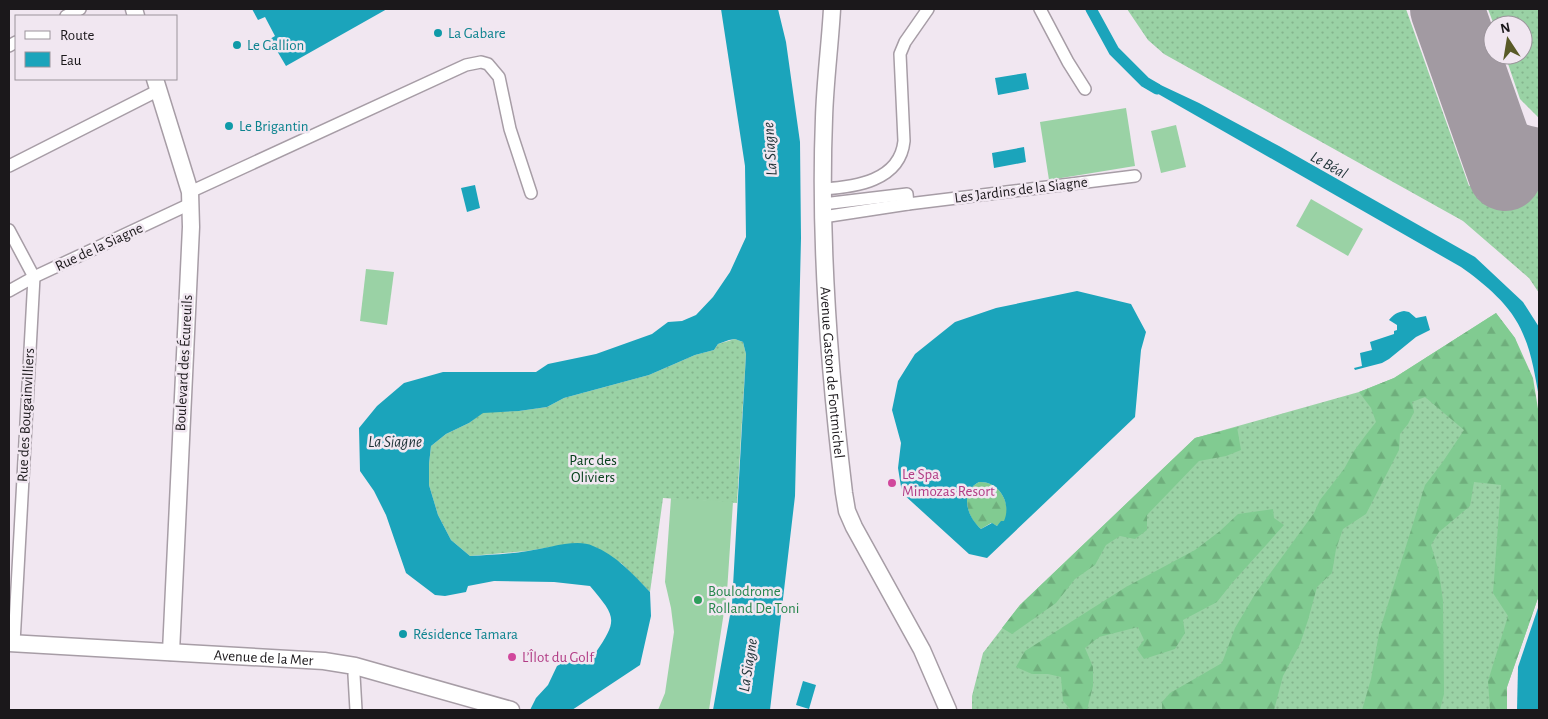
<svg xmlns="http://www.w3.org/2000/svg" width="1548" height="719" font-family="'Alegreya Sans',sans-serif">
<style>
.grass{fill:url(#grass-dots)}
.forest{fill:url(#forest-firs)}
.pitch{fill:#9ad2a5}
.water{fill:#1ba4bb;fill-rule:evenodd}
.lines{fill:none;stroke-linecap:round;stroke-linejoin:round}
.canal{stroke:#1ba4bb;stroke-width:11}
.taxiway{stroke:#a29aa2;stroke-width:30}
.runway{stroke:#a29aa2;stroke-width:74}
.street-casing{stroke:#a79da6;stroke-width:14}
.secondary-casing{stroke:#a79da6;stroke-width:19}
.street{stroke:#fff;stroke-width:11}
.secondary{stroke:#fff;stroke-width:16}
.culture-dot{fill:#0f9aa8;stroke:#f1e7f1;stroke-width:2}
.hotel-dot{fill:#d1479c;stroke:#f1e7f1;stroke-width:2}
.leisure-dot{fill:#2e9e5b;stroke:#f1e7f1;stroke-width:2}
.labels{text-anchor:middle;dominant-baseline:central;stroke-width:5;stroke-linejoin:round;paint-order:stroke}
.culture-label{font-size:15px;fill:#0d838f;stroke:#f1e7f1;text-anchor:start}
.street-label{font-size:15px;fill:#1b181b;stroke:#f1e7f1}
.park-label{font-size:15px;fill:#06401b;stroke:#f1e7f1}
.hotel-label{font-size:15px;fill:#b23c85;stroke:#f1e7f1;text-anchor:start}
.leisure-label{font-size:15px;fill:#27864d;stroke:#f1e7f1;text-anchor:start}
.water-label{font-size:16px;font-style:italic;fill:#1d3236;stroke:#f1e7f1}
</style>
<defs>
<pattern id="grass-dots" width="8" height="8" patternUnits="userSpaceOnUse" patternTransform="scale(1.25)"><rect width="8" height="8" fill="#9ad2a5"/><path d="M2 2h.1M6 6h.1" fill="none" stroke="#84b48d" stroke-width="1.8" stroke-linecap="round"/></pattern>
<pattern id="forest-firs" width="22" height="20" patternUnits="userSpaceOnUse" patternTransform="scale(1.25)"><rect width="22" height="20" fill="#81cb91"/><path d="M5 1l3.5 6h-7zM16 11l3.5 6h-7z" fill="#6fae7c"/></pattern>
</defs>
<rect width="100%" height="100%" fill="#f1e7f1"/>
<g class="grass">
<path d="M 1127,9 L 1406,9 L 1469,186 L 1539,161 L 1539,293 L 1529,278 L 1463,221 L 1164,54 L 1148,40 Z"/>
<path d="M 1488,9 L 1539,9 L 1539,118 L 1520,99 L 1505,55 L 1523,55 L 1523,25 L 1494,25 Z"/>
<path d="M 1496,313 L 1515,338 L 1539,415 L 1539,595 L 1507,687 L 1507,710 L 972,710 L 972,696 L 983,653 L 1020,605 L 1195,438 L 1359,392 L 1394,378 Z"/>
<path d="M 735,339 L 743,342 L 746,354 L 737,503 L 663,498 L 650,592 L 621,563 L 563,545 L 527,551 L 470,556 L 451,540 L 438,515 L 429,485 L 429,464 L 431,446 L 446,434 L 469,423 L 483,412 L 519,411 L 547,407 L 564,398 L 649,375 L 695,355 L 714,350 L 718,344 Z"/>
</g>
<g class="forest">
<path d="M 1496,313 L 1515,338 L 1533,378 L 1539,415 L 1539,595 L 1507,687 L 1507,710 L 1490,710 L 1488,681 L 1508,616 L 1493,593 L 1501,485 L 1474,482 L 1470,506 L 1439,532 L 1431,545 L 1439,572 L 1443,601 L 1444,694 L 1440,710 L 1362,710 L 1371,679 L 1379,633 L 1425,485 L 1442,463 L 1464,430 L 1425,397 L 1412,402 L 1414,412 L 1408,424 L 1400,434 L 1399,450 L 1366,514 L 1343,529 L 1336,549 L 1332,573 L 1317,587 L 1308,620 L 1300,644 L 1283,676 L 1274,710 L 1162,710 L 1162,702 L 1170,693 L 1222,663 L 1235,628 L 1255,594 L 1314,513 L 1320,500 L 1344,469 L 1354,451 L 1365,436 L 1376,422 L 1371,408 L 1359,392 L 1394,378 Z"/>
<path d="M 1237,427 L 1241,450 L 1226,456 L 1199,461 L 1147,515 L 1147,530 L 1135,539 L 1120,536 L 1106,545 L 1095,565 L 1075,579 L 1056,603 L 1012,634 L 1002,628 L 1020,605 L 1195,438 Z"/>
<path d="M 979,482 C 995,481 1006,495 1007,510 C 1007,514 1007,519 1004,522 C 1002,524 999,524 997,526 L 991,523 L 981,529 C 967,518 959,492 979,482 Z"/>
<path d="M 1273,509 L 1274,518 L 1284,525 L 1232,583 L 1217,602 L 1183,620 L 1185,633 L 1175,649 L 1144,659 L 1137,649 L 1144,640 L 1138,627 L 1099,637 L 1085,648 L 1093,667 L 1093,686 L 1087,710 L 1071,710 L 1063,701 L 1061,677 L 1048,674 L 1032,674 L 1016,667 L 1025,651 L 1126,587 L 1195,550 L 1220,531 L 1238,514 Z"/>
</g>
<g class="pitch">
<path d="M 1126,108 L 1135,166 L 1049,180 L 1040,122 Z"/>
<path d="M 1176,125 L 1186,167 L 1161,173 L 1151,131 Z"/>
<path d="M 1311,199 L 1363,229 L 1348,256 L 1296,226 Z"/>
<path d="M 366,269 L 394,272 L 387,325 L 360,321 Z"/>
<path d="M 671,498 L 733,502 L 727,592 L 709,710 L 658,710 L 665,693 L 674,632 L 671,608 L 665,582 Z"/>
</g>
<g class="water">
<path d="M 252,9 L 387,9 L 286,66 L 270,39 L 275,36 L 265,17 L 258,20 Z"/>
<path d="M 721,9 L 778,9 L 786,42 L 800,142 L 801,238 L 795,496 L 770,710 L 713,710 L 732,604 L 746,354 L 743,342 L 735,339 L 729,340 L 718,344 L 714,350 L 695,355 L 649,375 L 564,398 L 547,407 L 519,411 L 483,413 L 469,423 L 446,434 L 431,446 L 429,464 L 429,485 L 438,515 L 451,540 L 470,556 C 489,555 509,554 528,551 C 546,549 576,538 593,546 C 616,555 633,574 650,592 L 651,616 L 640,665 L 572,710 L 530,710 L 536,698 L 548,685 L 557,666 L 570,659 L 596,652 C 619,619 615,616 590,586 L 554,582 L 494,581 L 468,586 L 466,592 L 445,596 L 435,595 L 406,573 L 386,515 L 374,491 L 360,471 L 359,428 L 377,406 L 404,383 L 443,372 L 536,372 L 548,364 L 596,354 L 652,334 L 668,322 L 682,321 L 696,315 L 713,297 L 730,272 L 746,237 L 745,166 Z"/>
<path d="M 1026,73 L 1029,89 L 998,95 L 995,78 Z"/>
<path d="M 1150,80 L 1199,103 L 1279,146 L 1475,257 L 1523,302 L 1539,327 L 1539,397 C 1535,376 1532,354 1523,334 C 1512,306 1485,284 1461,267 L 1146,87 L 1145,82 Z"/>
<path d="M 1024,147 L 1026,162 L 994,168 L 992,153 Z"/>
<path d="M 475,185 L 480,208 L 467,212 L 461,188 Z"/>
<path d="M 1077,291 L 1131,304 L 1146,332 L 1141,350 L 1135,417 L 987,558 L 969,554 L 902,493 L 898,468 L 901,443 L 892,410 L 898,381 L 915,354 L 955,322 L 996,308 ZM 979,482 C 999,481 1012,503 1004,521 L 1001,521 L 997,526 L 992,523 L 981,529 C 967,517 959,492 979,482 Z"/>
<path d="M 1404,311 L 1409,312 L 1416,318 L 1426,316 L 1430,330 L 1416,337 L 1389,359 L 1382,363 L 1355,370 L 1354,368 L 1362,366 L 1360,353 L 1372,350 L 1370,342 L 1394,334 L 1394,331 L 1397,330 L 1397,325 L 1389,320 C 1393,315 1397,312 1404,311 Z"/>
<path d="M 1539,605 L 1539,710 L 1517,710 L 1518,667 Z"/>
<path d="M 803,681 L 816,685 L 809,709 L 796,705 Z"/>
</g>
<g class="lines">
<path class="canal" d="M 1091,9 L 1114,51 L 1145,82 L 1157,89"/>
<path class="taxiway" d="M 1477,93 C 1493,124 1503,137 1539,143"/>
<path class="runway" d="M 1447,9 L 1505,174"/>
<g class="street-casing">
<g id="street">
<path d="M 1040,9 L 1068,62 L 1085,89"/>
<path d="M 66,16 L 80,9"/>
<path d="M 9,46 L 16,42"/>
<path d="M 9,166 L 159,90"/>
<path d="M 823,189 C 855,187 900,181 904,141 L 900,54 L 905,42 L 928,9"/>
<path d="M 190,192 L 466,65 L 481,62 L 488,64 L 499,77 L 510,129 L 531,193"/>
<path d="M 823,204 L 907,194 L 908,204"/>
<path d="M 823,217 L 908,204 L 1135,176"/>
<path d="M 9,230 L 34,277 L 14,643"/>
<path d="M 9,291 L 34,277 L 190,204"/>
<path d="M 355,666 L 354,675 L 356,710"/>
</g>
</g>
<g class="secondary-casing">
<g id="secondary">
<path d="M 134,9 L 136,16"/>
<path id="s1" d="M 832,9 C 830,45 825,82 824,118 C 819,243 829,369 844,493 L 847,511 L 854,527 L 922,650 L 948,710"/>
<path d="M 155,79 L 190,192 L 191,227 L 171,652"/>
<path id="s2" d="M 9,643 L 324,661 L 355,666 L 511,710"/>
</g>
</g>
<use href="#street" class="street"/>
<use href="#secondary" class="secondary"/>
</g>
<g class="culture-dot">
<circle cx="438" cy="33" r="5"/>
<circle cx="237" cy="45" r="5"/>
<circle cx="229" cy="126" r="5"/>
<circle cx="403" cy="634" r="5"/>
</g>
<g class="hotel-dot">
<circle cx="892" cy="483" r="5"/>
<circle cx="512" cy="657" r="5"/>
</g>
<circle class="leisure-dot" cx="698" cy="600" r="5"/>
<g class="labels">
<g class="culture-label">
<text x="448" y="33">La Gabare</text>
<text x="247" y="45">Le Gallion</text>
<text x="239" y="126">Le Brigantin</text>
<text x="413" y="634">Résidence Tamara</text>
</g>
<g class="street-label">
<text transform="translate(1021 190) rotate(-7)">Les Jardins de la Siagne</text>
<text transform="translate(99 247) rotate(-25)">Rue de la Siagne</text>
<text transform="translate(184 363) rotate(-87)">Boulevard des Écureuils</text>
<text stroke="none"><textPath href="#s1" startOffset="364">Avenue Gaston de Fontmichel</textPath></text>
<text transform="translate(26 415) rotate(-87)">Rue des Bougainvilliers</text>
<text stroke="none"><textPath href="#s2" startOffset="255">Avenue de la Mer</textPath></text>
</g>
<g class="park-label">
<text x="593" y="460">Parc des<tspan x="593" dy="17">Oliviers</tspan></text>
</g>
<g class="hotel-label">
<text x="902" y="474">Le Spa<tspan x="902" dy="17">Mimozas Resort</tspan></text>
<text x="522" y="657">L’Îlot du Golf</text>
</g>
<g class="leisure-label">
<text x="708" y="591">Boulodrome<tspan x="708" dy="17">Rolland De Toni</tspan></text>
</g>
<g class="water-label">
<text transform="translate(770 149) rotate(-94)">La Siagne</text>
<text transform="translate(1329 165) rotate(29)">Le Béal</text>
<text x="395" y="442">La Siagne</text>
<text transform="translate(748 665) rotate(-81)">La Siagne</text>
</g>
</g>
<rect width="1548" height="719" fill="none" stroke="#1b181b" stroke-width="20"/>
<rect x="15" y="15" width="162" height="65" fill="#f1e7f1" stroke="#9b949b"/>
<rect x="25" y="31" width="25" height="8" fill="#ffffff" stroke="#9b949b"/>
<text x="60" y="40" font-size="15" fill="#1b181b">Route</text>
<rect x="25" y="52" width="25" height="15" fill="#1ba4bb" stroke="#9b949b"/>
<text x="60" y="65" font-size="15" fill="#1b181b">Eau</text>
<g transform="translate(1508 40) rotate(348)"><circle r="24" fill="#f1e7f1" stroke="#9b949b"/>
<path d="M0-4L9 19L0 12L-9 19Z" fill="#595a27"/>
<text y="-8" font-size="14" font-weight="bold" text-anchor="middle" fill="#1b181b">N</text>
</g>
</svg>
